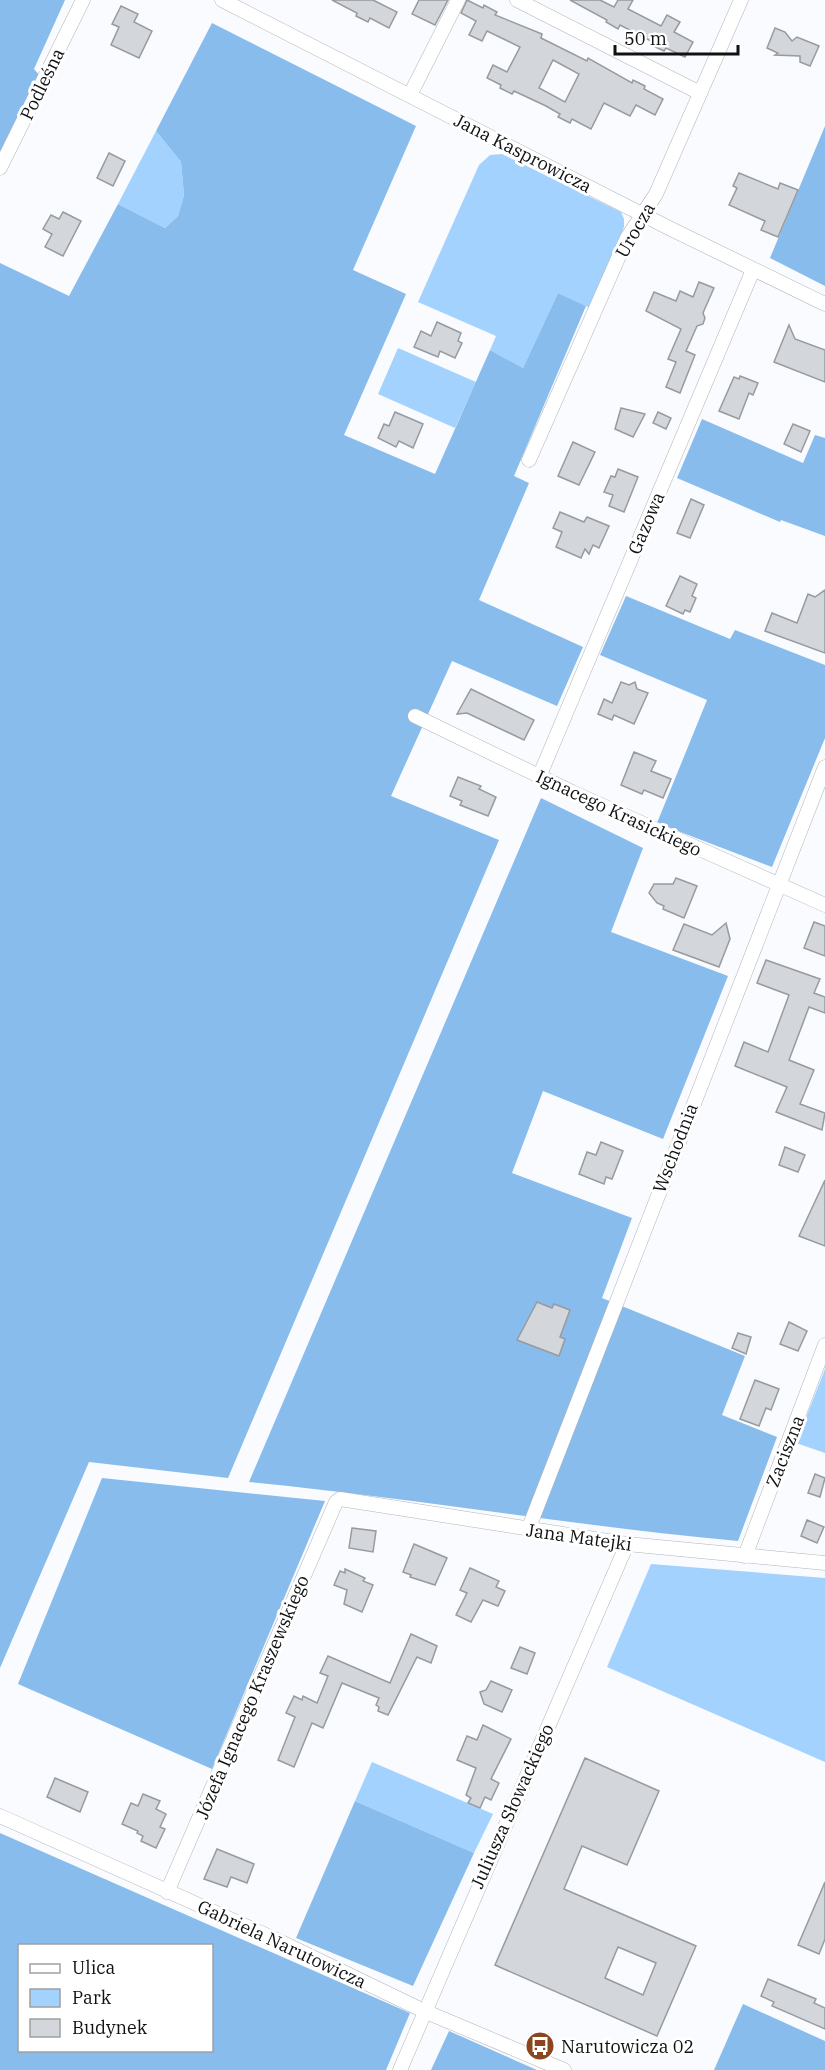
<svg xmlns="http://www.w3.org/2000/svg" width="825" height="2070" font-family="'IBM Plex Serif',serif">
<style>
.green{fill:#a3d2fe}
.forest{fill:#88bced;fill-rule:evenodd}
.building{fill:#d3d7dc;stroke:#979b9f;stroke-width:1.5;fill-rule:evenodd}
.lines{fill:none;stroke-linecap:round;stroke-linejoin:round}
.street-casing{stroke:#b1b6ba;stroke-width:15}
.street{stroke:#fff;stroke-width:14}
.labels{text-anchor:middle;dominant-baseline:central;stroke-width:6;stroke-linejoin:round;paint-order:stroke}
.street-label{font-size:18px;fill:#101113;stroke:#fff}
.poi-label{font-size:18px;fill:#101113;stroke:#fff;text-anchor:start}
</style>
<rect width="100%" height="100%" fill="#f9fbfe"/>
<g class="green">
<path d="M 156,131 L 181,162 L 184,195 L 178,216 L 165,228 L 118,204 Z"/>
<path d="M 502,154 L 621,212 L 624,219 L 624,227 L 590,308 L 558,293 L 523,368 L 490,350 L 496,336 L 418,302 L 479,165 L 490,155 Z"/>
<path d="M 398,348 L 476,382 L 455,428 L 378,394 Z"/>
<path d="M 825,1369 L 825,1453 L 796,1443 Z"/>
<path d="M 651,1564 L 825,1578 L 825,1762 L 607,1667 Z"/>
<path d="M 372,1762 L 493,1814 L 474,1853 L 355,1801 Z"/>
</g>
<g class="forest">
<path d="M 0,0 L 65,0 L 34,69 L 40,76 L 0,155 Z"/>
<path d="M 212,23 L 416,126 L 353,270 L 406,294 L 344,435 L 435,474 L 490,350 L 523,368 L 558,293 L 586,306 L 514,476 L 529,483 L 479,600 L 583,647 L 557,706 L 452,661 L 391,796 L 499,840 L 228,1478 L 89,1462 L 0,1668 L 0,263 L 69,296 L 118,204 L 165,228 L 178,216 L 184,195 L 181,162 L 156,131 Z"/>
<path d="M 825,126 L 825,286 L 770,258 Z"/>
<path d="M 702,419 L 803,463 L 815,435 L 825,438 L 825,536 L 781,520 L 780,522 L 677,478 Z"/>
<path d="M 626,596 L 730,639 L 735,630 L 825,665 L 825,738 L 772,867 L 657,823 L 707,700 L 600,655 Z"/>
<path d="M 541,798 L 643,848 L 611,932 L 728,976 L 663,1139 L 543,1091 L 512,1173 L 632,1218 L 602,1298 L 745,1356 L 722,1415 L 777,1437 L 738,1541 C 575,1526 413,1498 249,1482 Z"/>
<path d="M 102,1478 L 325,1501 L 212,1769 L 18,1684 Z"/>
<path d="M 355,1801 L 474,1853 L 413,1986 L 296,1938 Z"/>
<path d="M 0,1833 L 410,2013 L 386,2070 L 0,2070 ZM 20,1946 L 212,1946 L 212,2050 L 20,2050 Z"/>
<path d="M 743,2004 L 825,2041 L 825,2070 L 714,2070 Z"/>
<path d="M 449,2031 L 537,2070 L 431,2070 Z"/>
</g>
<g class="building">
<path d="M 332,0 L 373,0 L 397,12 L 389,28 L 370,18 L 368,22 L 356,16 L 357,13 Z"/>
<path d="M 419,0 L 448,0 L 435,25 L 412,14 Z"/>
<path d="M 467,0 L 483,8 L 484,5 L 497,12 L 495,15 L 542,34 L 541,38 L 587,61 L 588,58 L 632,83 L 633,80 L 645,86 L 644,89 L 663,99 L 655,115 L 636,105 L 630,116 L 604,103 L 591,129 L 572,119 L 570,123 L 558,117 L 560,114 L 546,106 L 514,91 L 512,94 L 500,88 L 501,85 L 487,78 L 493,65 L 507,72 L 520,47 L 487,31 L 482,41 L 469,35 L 476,21 L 461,13 ZM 553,60 L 579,74 L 565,102 L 539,88 Z"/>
<path d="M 570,0 L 600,0 L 614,7 L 618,0 L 633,0 L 628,9 L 661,26 L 667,15 L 680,22 L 674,32 L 693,42 L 685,57 L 666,48 L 664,51 L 651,45 L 653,42 L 620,25 L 618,29 L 606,22 L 607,20 Z"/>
<path d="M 121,6 L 138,14 L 134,22 L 152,31 L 139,58 L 111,45 L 119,27 L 112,24 Z"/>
<path d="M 775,28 L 785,32 L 792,41 L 797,37 L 819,46 L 810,66 L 800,62 L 800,56 L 775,55 L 778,53 L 767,48 Z"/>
<path d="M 109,153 L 125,161 L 113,186 L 97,178 Z"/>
<path d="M 739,173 L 778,189 L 780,183 L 798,190 L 778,237 L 761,230 L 765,221 L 729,205 L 737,188 L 733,186 Z"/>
<path d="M 63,212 L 81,221 L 63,256 L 45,247 L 52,234 L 43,229 L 51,215 L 59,219 Z"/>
<path d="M 699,282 L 714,288 L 703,313 L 705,318 L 703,324 L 697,326 L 686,351 L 695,355 L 680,393 L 666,387 L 676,362 L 668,359 L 681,329 L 646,311 L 654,292 L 676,301 L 680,291 L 693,297 Z"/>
<path d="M 437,322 L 461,333 L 458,341 L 462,343 L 455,358 L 440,351 L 438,357 L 414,347 L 421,331 L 431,336 Z"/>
<path d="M 789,325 L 795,339 L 825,350 L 825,382 L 774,362 Z"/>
<path d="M 740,376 L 758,383 L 753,395 L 749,393 L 739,419 L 719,411 L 734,377 L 739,379 Z"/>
<path d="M 621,408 L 645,414 L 633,437 L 615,429 Z"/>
<path d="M 395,412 L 423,424 L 413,448 L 399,441 L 396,447 L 378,438 L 384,424 L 389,426 Z"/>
<path d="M 658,412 L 671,418 L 666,429 L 653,423 Z"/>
<path d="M 793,424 L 810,431 L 801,452 L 784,444 Z"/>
<path d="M 573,442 L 595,452 L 579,485 L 558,476 Z"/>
<path d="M 618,469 L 638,477 L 624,512 L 609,506 L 613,495 L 604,492 L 611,476 L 615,477 Z"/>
<path d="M 691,499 L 704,505 L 690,538 L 677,533 Z"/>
<path d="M 560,512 L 584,522 L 587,517 L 609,526 L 599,548 L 593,545 L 589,554 L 585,549 L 581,558 L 556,547 L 562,532 L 553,528 Z"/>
<path d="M 680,576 L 697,584 L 692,596 L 696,598 L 690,612 L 685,610 L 683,614 L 666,606 Z"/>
<path d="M 825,590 L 825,653 L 765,631 L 772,613 L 797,623 L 808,594 L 815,597 Z"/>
<path d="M 621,682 L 629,685 L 635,682 L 637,689 L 648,693 L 634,724 L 614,715 L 612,720 L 598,714 L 604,699 L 612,703 Z"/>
<path d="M 471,689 L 534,720 L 524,740 L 467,713 L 457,714 Z"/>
<path d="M 634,752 L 656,761 L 651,771 L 671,779 L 663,798 L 644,790 L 642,794 L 621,785 Z"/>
<path d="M 458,777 L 481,786 L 479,789 L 496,797 L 488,816 L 460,805 L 462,801 L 450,796 Z"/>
<path d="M 676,878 L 697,886 L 684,918 L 663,909 L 664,906 L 657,903 L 649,893 L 654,884 L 673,884 Z"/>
<path d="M 814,922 L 825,926 L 825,956 L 804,948 Z"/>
<path d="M 726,923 L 730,939 L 719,967 L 673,950 L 684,924 L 712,935 Z"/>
<path d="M 766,960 L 820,979 L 814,993 L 825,997 L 825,1013 L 809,1007 L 789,1060 L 814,1070 L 800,1104 L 825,1113 L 822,1130 L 776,1112 L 787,1087 L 735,1066 L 744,1042 L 768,1052 L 789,995 L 757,983 Z"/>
<path d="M 601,1142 L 623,1151 L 612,1179 L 606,1177 L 604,1184 L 579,1174 L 587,1152 L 596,1155 Z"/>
<path d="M 785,1147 L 805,1155 L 798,1172 L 779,1165 Z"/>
<path d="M 825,1180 L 825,1246 L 799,1236 Z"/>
<path d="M 537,1302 L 552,1308 L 554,1304 L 570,1310 L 560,1337 L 565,1339 L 559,1356 L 517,1340 Z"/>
<path d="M 789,1322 L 807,1331 L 798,1351 L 780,1344 Z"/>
<path d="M 738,1333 L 751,1337 L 746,1354 L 732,1348 Z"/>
<path d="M 755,1380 L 779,1389 L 771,1410 L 766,1408 L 759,1426 L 740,1419 Z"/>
<path d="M 815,1474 L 825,1478 L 820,1497 L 808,1493 Z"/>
<path d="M 807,1520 L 824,1527 L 817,1543 L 801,1536 Z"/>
<path d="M 352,1528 L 376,1531 L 373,1552 L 349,1548 Z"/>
<path d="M 414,1544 L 447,1558 L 435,1585 L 410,1577 L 411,1575 L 403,1572 Z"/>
<path d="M 470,1568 L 499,1581 L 496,1587 L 505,1591 L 498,1606 L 483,1600 L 471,1622 L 456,1615 L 467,1593 L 460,1590 Z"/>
<path d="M 345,1569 L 365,1578 L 363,1581 L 373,1585 L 362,1612 L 344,1604 L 347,1590 L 334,1585 L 340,1571 L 345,1573 Z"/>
<path d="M 411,1634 L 437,1646 L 431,1663 L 417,1657 L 388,1715 L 378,1711 L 379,1707 L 376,1705 L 379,1698 L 342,1683 L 323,1728 L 312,1723 L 294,1767 L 278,1760 L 295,1717 L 286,1713 L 294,1696 L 302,1700 L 303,1696 L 317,1703 L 328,1676 L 320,1673 L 328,1656 L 390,1683 Z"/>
<path d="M 520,1647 L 535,1653 L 527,1674 L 511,1668 Z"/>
<path d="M 491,1681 L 512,1690 L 502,1712 L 484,1704 L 480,1692 L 486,1690 Z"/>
<path d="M 483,1725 L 511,1739 L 491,1779 L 499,1783 L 491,1800 L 485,1797 L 480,1808 L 468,1803 L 471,1798 L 466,1795 L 476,1768 L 457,1760 L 467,1736 L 477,1740 Z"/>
<path d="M 585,1758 L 659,1791 L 627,1865 L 582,1846 L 564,1889 L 696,1946 L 657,2036 L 495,1965 ZM 618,1947 L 656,1963 L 643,1995 L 605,1978 Z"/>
<path d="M 55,1778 L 88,1792 L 80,1812 L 47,1797 Z"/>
<path d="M 143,1794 L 160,1801 L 156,1809 L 166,1814 L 160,1827 L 165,1829 L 156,1848 L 141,1841 L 143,1836 L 137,1833 L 138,1831 L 122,1824 L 131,1803 L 138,1806 Z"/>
<path d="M 217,1849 L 254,1864 L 247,1883 L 231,1877 L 227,1887 L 204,1879 Z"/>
<path d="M 825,1882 L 825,1939 L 819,1954 L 798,1945 Z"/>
<path d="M 768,1979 L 816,1999 L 814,2003 L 825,2008 L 825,2029 L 772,2006 L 774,2002 L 761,1996 Z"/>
</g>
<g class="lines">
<g class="street-casing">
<g id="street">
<path d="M 222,0 L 671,229 L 825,304"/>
<path d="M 517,0 L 700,93"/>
<path d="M 410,95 L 458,0"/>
<path d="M 0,168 L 83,0"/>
<path d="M 529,460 L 627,238 L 656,194 L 741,0"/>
<path d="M 415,716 L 572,792 L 825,905"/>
<path d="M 539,777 L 753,270"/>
<path d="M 528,1530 L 825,767"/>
<path d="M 745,1556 L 825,1345"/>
<path d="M 0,1816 L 277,1940 L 424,2011 L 564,2070"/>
<path d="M 167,1892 L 336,1502 L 340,1499 L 627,1544 L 825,1563"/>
<path d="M 400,2070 L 627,1544"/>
</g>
</g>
<use href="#street" class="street"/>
</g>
<defs>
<g id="bus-disc" transform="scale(1.5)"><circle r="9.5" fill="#8c461f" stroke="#fff"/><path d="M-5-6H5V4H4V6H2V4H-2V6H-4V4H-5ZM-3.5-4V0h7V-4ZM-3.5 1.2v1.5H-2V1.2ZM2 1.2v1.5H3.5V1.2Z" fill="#fff"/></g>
</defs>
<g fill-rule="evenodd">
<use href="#bus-disc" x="540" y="2046"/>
</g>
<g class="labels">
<g class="street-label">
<text transform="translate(42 84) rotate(-64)">Podleśna</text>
<text transform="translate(523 153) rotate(27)">Jana Kasprowicza</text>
<text transform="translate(635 230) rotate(-60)">Urocza</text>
<text transform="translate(646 523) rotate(-67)">Gazowa</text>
<text transform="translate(619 813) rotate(25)">Ignacego Krasickiego</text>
<text transform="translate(675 1148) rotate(-69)">Wschodnia</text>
<text transform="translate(785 1451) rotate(-69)">Zaciszna</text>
<text transform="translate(579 1537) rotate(8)">Jana Matejki</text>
<text transform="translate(252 1697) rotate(-67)">Józefa Ignacego Kraszewskiego</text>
<text transform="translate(512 1806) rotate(-66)">Juliusza Słowackiego</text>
<text transform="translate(282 1944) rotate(25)">Gabriela Narutowicza</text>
</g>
<g class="poi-label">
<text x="561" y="2046">Narutowicza 02</text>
</g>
</g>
<rect x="18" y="1944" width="195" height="108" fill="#ffffff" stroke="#9fa0a1" stroke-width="1.5"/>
<rect x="30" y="1964" width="30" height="9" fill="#ffffff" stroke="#9fa0a1" stroke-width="1.5"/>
<text x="72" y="1974" font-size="18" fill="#101113">Ulica</text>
<rect x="30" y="1989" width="30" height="18" fill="#a3d2fe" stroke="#9fa0a1" stroke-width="1.5"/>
<text x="72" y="2004" font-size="18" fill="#101113">Park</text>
<rect x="30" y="2019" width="30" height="18" fill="#d3d7dc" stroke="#9fa0a1" stroke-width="1.5"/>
<text x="72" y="2034" font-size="18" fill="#101113">Budynek</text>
<path d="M615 45v9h123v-9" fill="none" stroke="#101113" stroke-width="3"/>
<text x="624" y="45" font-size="18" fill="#101113" stroke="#ffffff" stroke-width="4.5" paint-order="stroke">50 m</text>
</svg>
